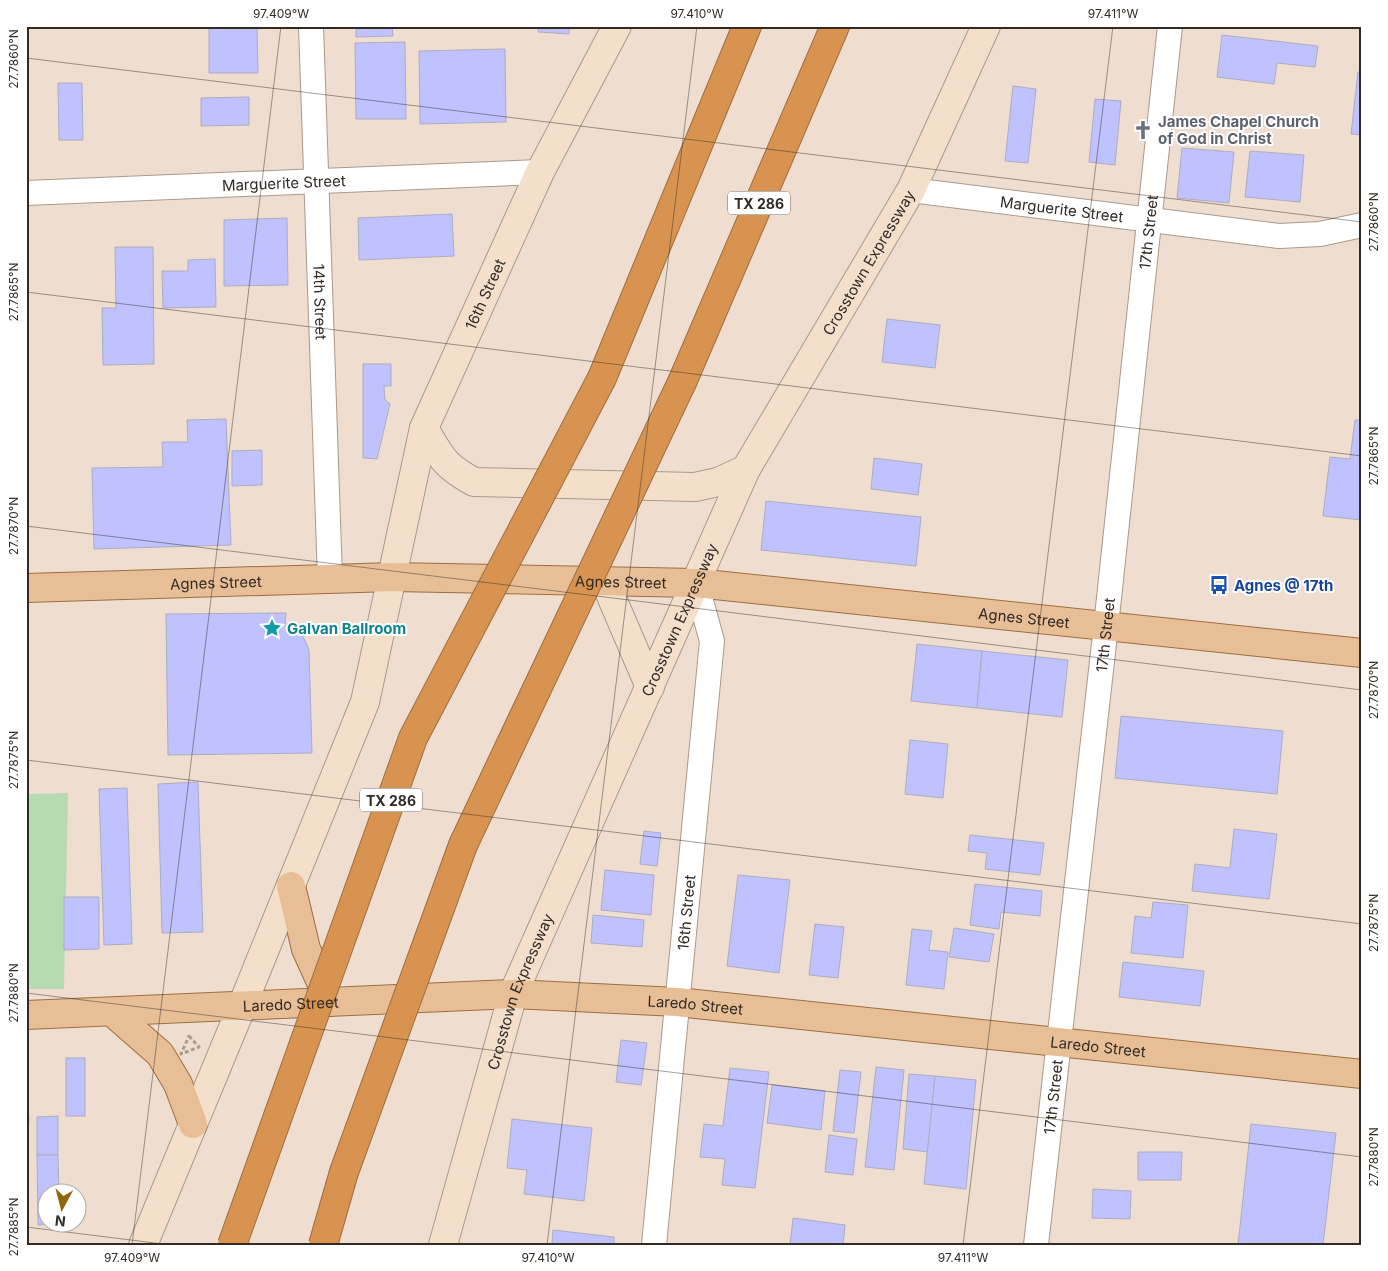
<svg xmlns="http://www.w3.org/2000/svg" width="1388" height="1271" font-family="Inter,sans-serif">
<style>
.green{fill:#b8dab2}
.building{fill:#c0c1ff;stroke:#acadc0}
.lines{fill:none;stroke-linecap:round;stroke-linejoin:round}
.street-casing{stroke:#aa9a8d;stroke-width:26}
.secondary-casing{stroke:#aa9a8d;stroke-width:30}
.primary-casing{stroke:#9e6e41;stroke-width:30}
.highway-casing{stroke:#9e6e41;stroke-width:30}
.path{stroke:#a99c91;stroke-width:3;stroke-dasharray:4 2.5;stroke-linecap:butt}
.street{stroke:#fff;stroke-width:24}
.secondary{stroke:#f3dfca;stroke-width:28}
.primary{stroke:#e8be96;stroke-width:28}
.highway{stroke:#d89350;stroke-width:28}
.highway-bridge-casing{stroke:#9e6e41;stroke-width:30;stroke-linecap:butt}
.highway-bridge{stroke:#d89350;stroke-width:28}
.ticks{fill:none;stroke:#312a25;stroke-width:1;stroke-opacity:0.45}
.labels{text-anchor:middle;dominant-baseline:central;stroke-width:4;stroke-linejoin:round;paint-order:stroke}
.shield{fill:#fff;stroke:#6f6a66;stroke-width:1}
.shield-label{font-size:14px;font-weight:bold;fill:#312a25}
.worship-label{font-size:15px;font-weight:bold;fill:#5b616d;stroke:#fff;text-anchor:start}
.street-label{font-size:15px;fill:#312a25;stroke:#fff}
.transit-label{font-size:15px;font-weight:bold;fill:#164399;stroke:#fff;text-anchor:start}
.culture-label{font-size:15px;font-weight:bold;fill:#0d838f;stroke:#fff;text-anchor:start}
.neatline{fill:none;stroke:#312a25;stroke-width:2}
.ticks-label{font-size:12px;text-anchor:middle;fill:#312a25}
</style>
<rect width="100%" height="100%" fill="#efded0"/>
<path class="green" d="M 68,793 L 64,989 L 26,989 L 26,794 Z"/>
<g class="building">
<path d="M 209,26 L 257,27 L 258,73 L 209,73 Z"/>
<path d="M 356,26 L 392,26 L 393,36 L 356,37 Z"/>
<path d="M 539,26 L 569,26 L 569,34 L 538,32 Z"/>
<path d="M 1222,35 L 1318,46 L 1315,67 L 1277,63 L 1274,84 L 1217,77 Z"/>
<path d="M 405,42 L 406,119 L 356,119 L 355,43 Z"/>
<path d="M 505,49 L 506,122 L 420,124 L 419,51 Z"/>
<path d="M 1358,72 L 1362,72 L 1362,135 L 1351,134 Z"/>
<path d="M 58,83 L 82,83 L 83,140 L 59,140 Z"/>
<path d="M 1013,86 L 1036,89 L 1028,163 L 1005,161 Z"/>
<path d="M 249,97 L 249,125 L 201,126 L 201,98 Z"/>
<path d="M 1095,99 L 1121,101 L 1115,165 L 1089,162 Z"/>
<path d="M 1182,148 L 1234,152 L 1229,203 L 1177,198 Z"/>
<path d="M 1250,151 L 1304,155 L 1300,202 L 1245,197 Z"/>
<path d="M 452,214 L 454,256 L 359,260 L 358,218 Z"/>
<path d="M 287,218 L 288,285 L 224,286 L 224,220 Z"/>
<path d="M 115,247 L 153,247 L 154,364 L 103,365 L 102,308 L 116,308 Z"/>
<path d="M 215,259 L 216,307 L 163,308 L 162,271 L 188,271 L 188,260 Z"/>
<path d="M 887,319 L 940,325 L 935,368 L 882,362 Z"/>
<path d="M 363,364 L 391,364 L 391,386 L 384,386 L 385,400 L 390,404 L 377,459 L 363,458 Z"/>
<path d="M 226,419 L 231,545 L 94,549 L 92,468 L 163,467 L 162,442 L 188,442 L 187,420 Z"/>
<path d="M 1355,420 L 1362,420 L 1362,520 L 1323,516 L 1330,457 L 1350,459 Z"/>
<path d="M 262,450 L 262,485 L 232,486 L 232,451 Z"/>
<path d="M 874,458 L 922,464 L 918,495 L 871,489 Z"/>
<path d="M 766,501 L 921,517 L 916,566 L 761,550 Z"/>
<path d="M 286,613 L 285,624 L 295,625 L 300,629 L 309,650 L 312,753 L 168,755 L 166,614 Z"/>
<path d="M 917,644 L 982,651 L 977,708 L 911,701 Z"/>
<path d="M 982,651 L 1068,660 L 1062,717 L 977,708 Z"/>
<path d="M 1121,716 L 1283,731 L 1277,794 L 1115,778 Z"/>
<path d="M 910,740 L 948,744 L 943,798 L 905,794 Z"/>
<path d="M 198,782 L 203,932 L 162,933 L 158,784 Z"/>
<path d="M 127,788 L 132,944 L 104,945 L 99,789 Z"/>
<path d="M 1234,829 L 1277,834 L 1269,899 L 1192,891 L 1195,864 L 1230,868 Z"/>
<path d="M 644,831 L 661,833 L 657,866 L 640,864 Z"/>
<path d="M 970,835 L 1044,843 L 1040,875 L 985,869 L 987,853 L 968,851 Z"/>
<path d="M 605,870 L 654,875 L 651,915 L 601,910 Z"/>
<path d="M 738,875 L 790,880 L 779,973 L 727,966 Z"/>
<path d="M 975,884 L 1042,891 L 1040,916 L 1001,912 L 999,929 L 970,925 Z"/>
<path d="M 64,897 L 99,897 L 99,949 L 64,950 Z"/>
<path d="M 1153,902 L 1188,905 L 1183,958 L 1131,953 L 1135,916 L 1151,918 Z"/>
<path d="M 593,915 L 644,920 L 642,947 L 591,943 Z"/>
<path d="M 815,924 L 844,927 L 838,978 L 809,975 Z"/>
<path d="M 954,928 L 994,934 L 989,962 L 949,957 Z"/>
<path d="M 912,929 L 932,931 L 929,950 L 948,952 L 944,989 L 906,985 Z"/>
<path d="M 1123,962 L 1204,971 L 1200,1006 L 1119,997 Z"/>
<path d="M 621,1040 L 647,1043 L 641,1085 L 616,1082 Z"/>
<rect x="66" y="1058" width="19" height="58"/>
<path d="M 876,1067 L 904,1070 L 894,1170 L 865,1167 Z"/>
<path d="M 730,1068 L 769,1072 L 755,1188 L 722,1185 L 725,1159 L 700,1157 L 704,1124 L 723,1126 Z"/>
<path d="M 26,1070 L 29,1122 L 26,1122 Z"/>
<path d="M 840,1070 L 861,1072 L 854,1133 L 833,1131 Z"/>
<path d="M 909,1074 L 935,1076 L 928,1152 L 903,1149 Z"/>
<path d="M 935,1076 L 976,1080 L 966,1189 L 924,1184 Z"/>
<path d="M 772,1085 L 825,1091 L 821,1130 L 767,1123 Z"/>
<path d="M 58,1116 L 58,1155 L 37,1155 L 37,1117 Z"/>
<path d="M 512,1119 L 592,1128 L 584,1201 L 524,1194 L 527,1170 L 507,1168 Z"/>
<path d="M 1251,1124 L 1336,1133 L 1323,1245 L 1238,1245 Z"/>
<path d="M 829,1135 L 857,1139 L 853,1175 L 825,1172 Z"/>
<path d="M 1138,1152 L 1182,1152 L 1181,1180 L 1138,1180 Z"/>
<path d="M 37,1155 L 58,1155 L 59,1194 L 48,1194 L 48,1224 L 59,1224 L 38,1225 Z"/>
<path d="M 1093,1189 L 1131,1191 L 1130,1219 L 1092,1218 Z"/>
<path d="M 793,1218 L 845,1225 L 843,1245 L 790,1245 Z"/>
<path d="M 553,1230 L 614,1237 L 614,1245 L 552,1245 Z"/>
</g>
<g class="lines">
<g class="street-casing">
<g id="street">
<path id="s1" d="M 311,26 L 330,579"/>
<path id="s2" d="M 911,190 L 1279,236 L 1320,234 L 1362,225"/>
<path id="s3" d="M 26,193 L 540,172"/>
<path id="s4" d="M 654,1245 L 712,641 L 696,583"/>
<path id="s5" d="M 1036,1245 L 1106,626 L 1170,26"/>
</g>
</g>
<g class="secondary-casing">
<g id="secondary">
<path d="M 424,428 C 441,457 443,465 474,482 L 695,487 L 718,482 L 746,469"/>
<path d="M 605,582 L 650,687"/>
<path id="s6" d="M 143,1245 L 242,1006 L 365,702 L 424,428 L 540,172 L 617,26"/>
<path id="s7" d="M 443,1245 L 513,994 L 746,469 L 911,190 L 986,26"/>
</g>
</g>
<g class="primary-casing">
<g id="primary">
<path id="s8" d="M 26,588 L 393,577 L 696,583 L 1362,653"/>
<path d="M 291,886 L 306,949 L 330,1002"/>
<path d="M 112,1012 L 160,1054 L 178,1084 L 193,1124"/>
<path id="s9" d="M 26,1015 L 513,994 L 677,1002 L 1362,1074"/>
</g>
</g>
<g class="highway-casing">
<g id="highway">
<path d="M 602,378 L 747,26"/>
<path d="M 683,380 L 835,26"/>
</g>
</g>
<path class="path" d="M 189,1036 L 199,1047 L 181,1054 Z"/>
<use href="#street" class="street"/>
<use href="#secondary" class="secondary"/>
<use href="#primary" class="primary"/>
<use href="#highway" class="highway"/>
<g class="highway-bridge-casing">
<g id="highway-bridge">
<path d="M 232,1245 L 413,738 L 602,378"/>
<path d="M 323,1245 L 344,1172 L 463,845 L 683,380"/>
</g>
</g>
<use href="#highway-bridge" class="highway-bridge"/>
</g>
<path class="ticks" d="M 26,58 L 1362,222M 26,292 L 1362,456M 26,526 L 1362,690M 26,760 L 1362,924M 26,993 L 1362,1157M 26,1227 L 171,1245M 132,1245 L 281,26M 547,1245 L 697,26M 963,1245 L 1113,26"/>
<defs>
<g id="church-bare" transform="scale(1.5)"><path d="M-1.2-6h2.4v3.5h3.3v2.4h-3.3V6h-2.4V-.1h-3.3v-2.4h3.3Z" fill="#6b7280" stroke="#fff" stroke-width="2.5" paint-order="stroke"/></g>
<g id="bus-bare" transform="scale(1.5)"><path d="M-5-6H5V4H4V6H2V4H-2V6H-4V4H-5ZM-3.5-4V0h7V-4ZM-3.5 1.2v1.5H-2V1.2ZM2 1.2v1.5H3.5V1.2Z" fill="#1a4fb4" stroke="#fff" stroke-width="2.5" paint-order="stroke"/></g>
<g id="sight-bare" transform="scale(1.5)"><path d="M0-6L1.8-2.2L6-1.7L2.9 1.2L3.7 5.4L0 3.3L-3.7 5.4L-2.9 1.2L-6-1.7L-1.8-2.2Z" fill="#0f9aa8" stroke="#fff" stroke-width="2.5" paint-order="stroke"/></g>
</defs>
<g fill-rule="evenodd">
<use href="#church-bare" x="1143" y="130"/>
<use href="#bus-bare" x="1219" y="585"/>
<use href="#sight-bare" x="272" y="628"/>
</g>
<g class="labels">
<g class="shield">
<rect x="728" y="191.5" width="62" height="23" rx="4"/>
<rect x="360" y="788.5" width="62" height="23" rx="4"/>
</g>
<g class="shield-label">
<text x="759" y="203">TX 286</text>
<text x="391" y="800">TX 286</text>
</g>
<g class="worship-label">
<text x="1158" y="121">James Chapel Church<tspan x="1158" dy="17">of God in Christ</tspan></text>
</g>
<g class="street-label">
<text stroke="none"><textPath href="#s3" startOffset="258">Marguerite Street</textPath></text>
<text stroke="none"><textPath href="#s2" startOffset="152">Marguerite Street</textPath></text>
<text stroke="none"><textPath href="#s5" startOffset="1019">17th Street</textPath></text>
<text stroke="none"><textPath href="#s7" startOffset="1075">Crosstown Expressway</textPath></text>
<text stroke="none"><textPath href="#s6" startOffset="1014">16th Street</textPath></text>
<text stroke="none"><textPath href="#s1" startOffset="276">14th Street</textPath></text>
<text stroke="none"><textPath href="#s8" startOffset="190">Agnes Street</textPath></text>
<text stroke="none"><textPath href="#s8" startOffset="595">Agnes Street</textPath></text>
<text stroke="none"><textPath href="#s8" startOffset="1000">Agnes Street</textPath></text>
<text stroke="none"><textPath href="#s7" startOffset="670">Crosstown Expressway</textPath></text>
<text stroke="none"><textPath href="#s5" startOffset="614">17th Street</textPath></text>
<text stroke="none"><textPath href="#s4" startOffset="334">16th Street</textPath></text>
<text stroke="none"><textPath href="#s7" startOffset="265">Crosstown Expressway</textPath></text>
<text stroke="none"><textPath href="#s9" startOffset="265">Laredo Street</textPath></text>
<text stroke="none"><textPath href="#s9" startOffset="670">Laredo Street</textPath></text>
<text stroke="none"><textPath href="#s9" startOffset="1075">Laredo Street</textPath></text>
<text stroke="none"><textPath href="#s5" startOffset="149">17th Street</textPath></text>
</g>
<g class="transit-label">
<text x="1234" y="585">Agnes @ 17th</text>
</g>
<g class="culture-label">
<text x="287" y="628">Galvan Ballroom</text>
</g>
</g>
<rect width="1388" height="1271" fill="none" stroke="#ffffff" stroke-width="55"/>
<g transform="translate(62 1208) rotate(187)"><circle r="24" fill="#ffffff" stroke="#adaaa8"/>
<path d="M0-4L9 19L0 12L-9 19Z" fill="#8e680b"/>
<text y="-8" font-size="14" font-weight="bold" text-anchor="middle" fill="#312a25">N</text>
</g>
<rect x="28" y="28" width="1332" height="1216" class="neatline"/>
<g class="ticks-label">
<text x="281" y="18">97.409°W</text>
<text x="697" y="18">97.410°W</text>
<text x="1113" y="18">97.411°W</text>
<text transform="translate(14 59) rotate(-90)" y="4">27.7860°N</text>
<text transform="translate(1374 222) rotate(-90)" y="4">27.7860°N</text>
<text transform="translate(14 292) rotate(-90)" y="4">27.7865°N</text>
<text transform="translate(1374 456) rotate(-90)" y="4">27.7865°N</text>
<text transform="translate(14 526) rotate(-90)" y="4">27.7870°N</text>
<text transform="translate(1374 690) rotate(-90)" y="4">27.7870°N</text>
<text transform="translate(14 760) rotate(-90)" y="4">27.7875°N</text>
<text transform="translate(1374 923) rotate(-90)" y="4">27.7875°N</text>
<text transform="translate(14 993) rotate(-90)" y="4">27.7880°N</text>
<text transform="translate(1374 1157) rotate(-90)" y="4">27.7880°N</text>
<text transform="translate(14 1227) rotate(-90)" y="4">27.7885°N</text>
<text x="132" y="1262">97.409°W</text>
<text x="548" y="1262">97.410°W</text>
<text x="963" y="1262">97.411°W</text>
</g>
</svg>
